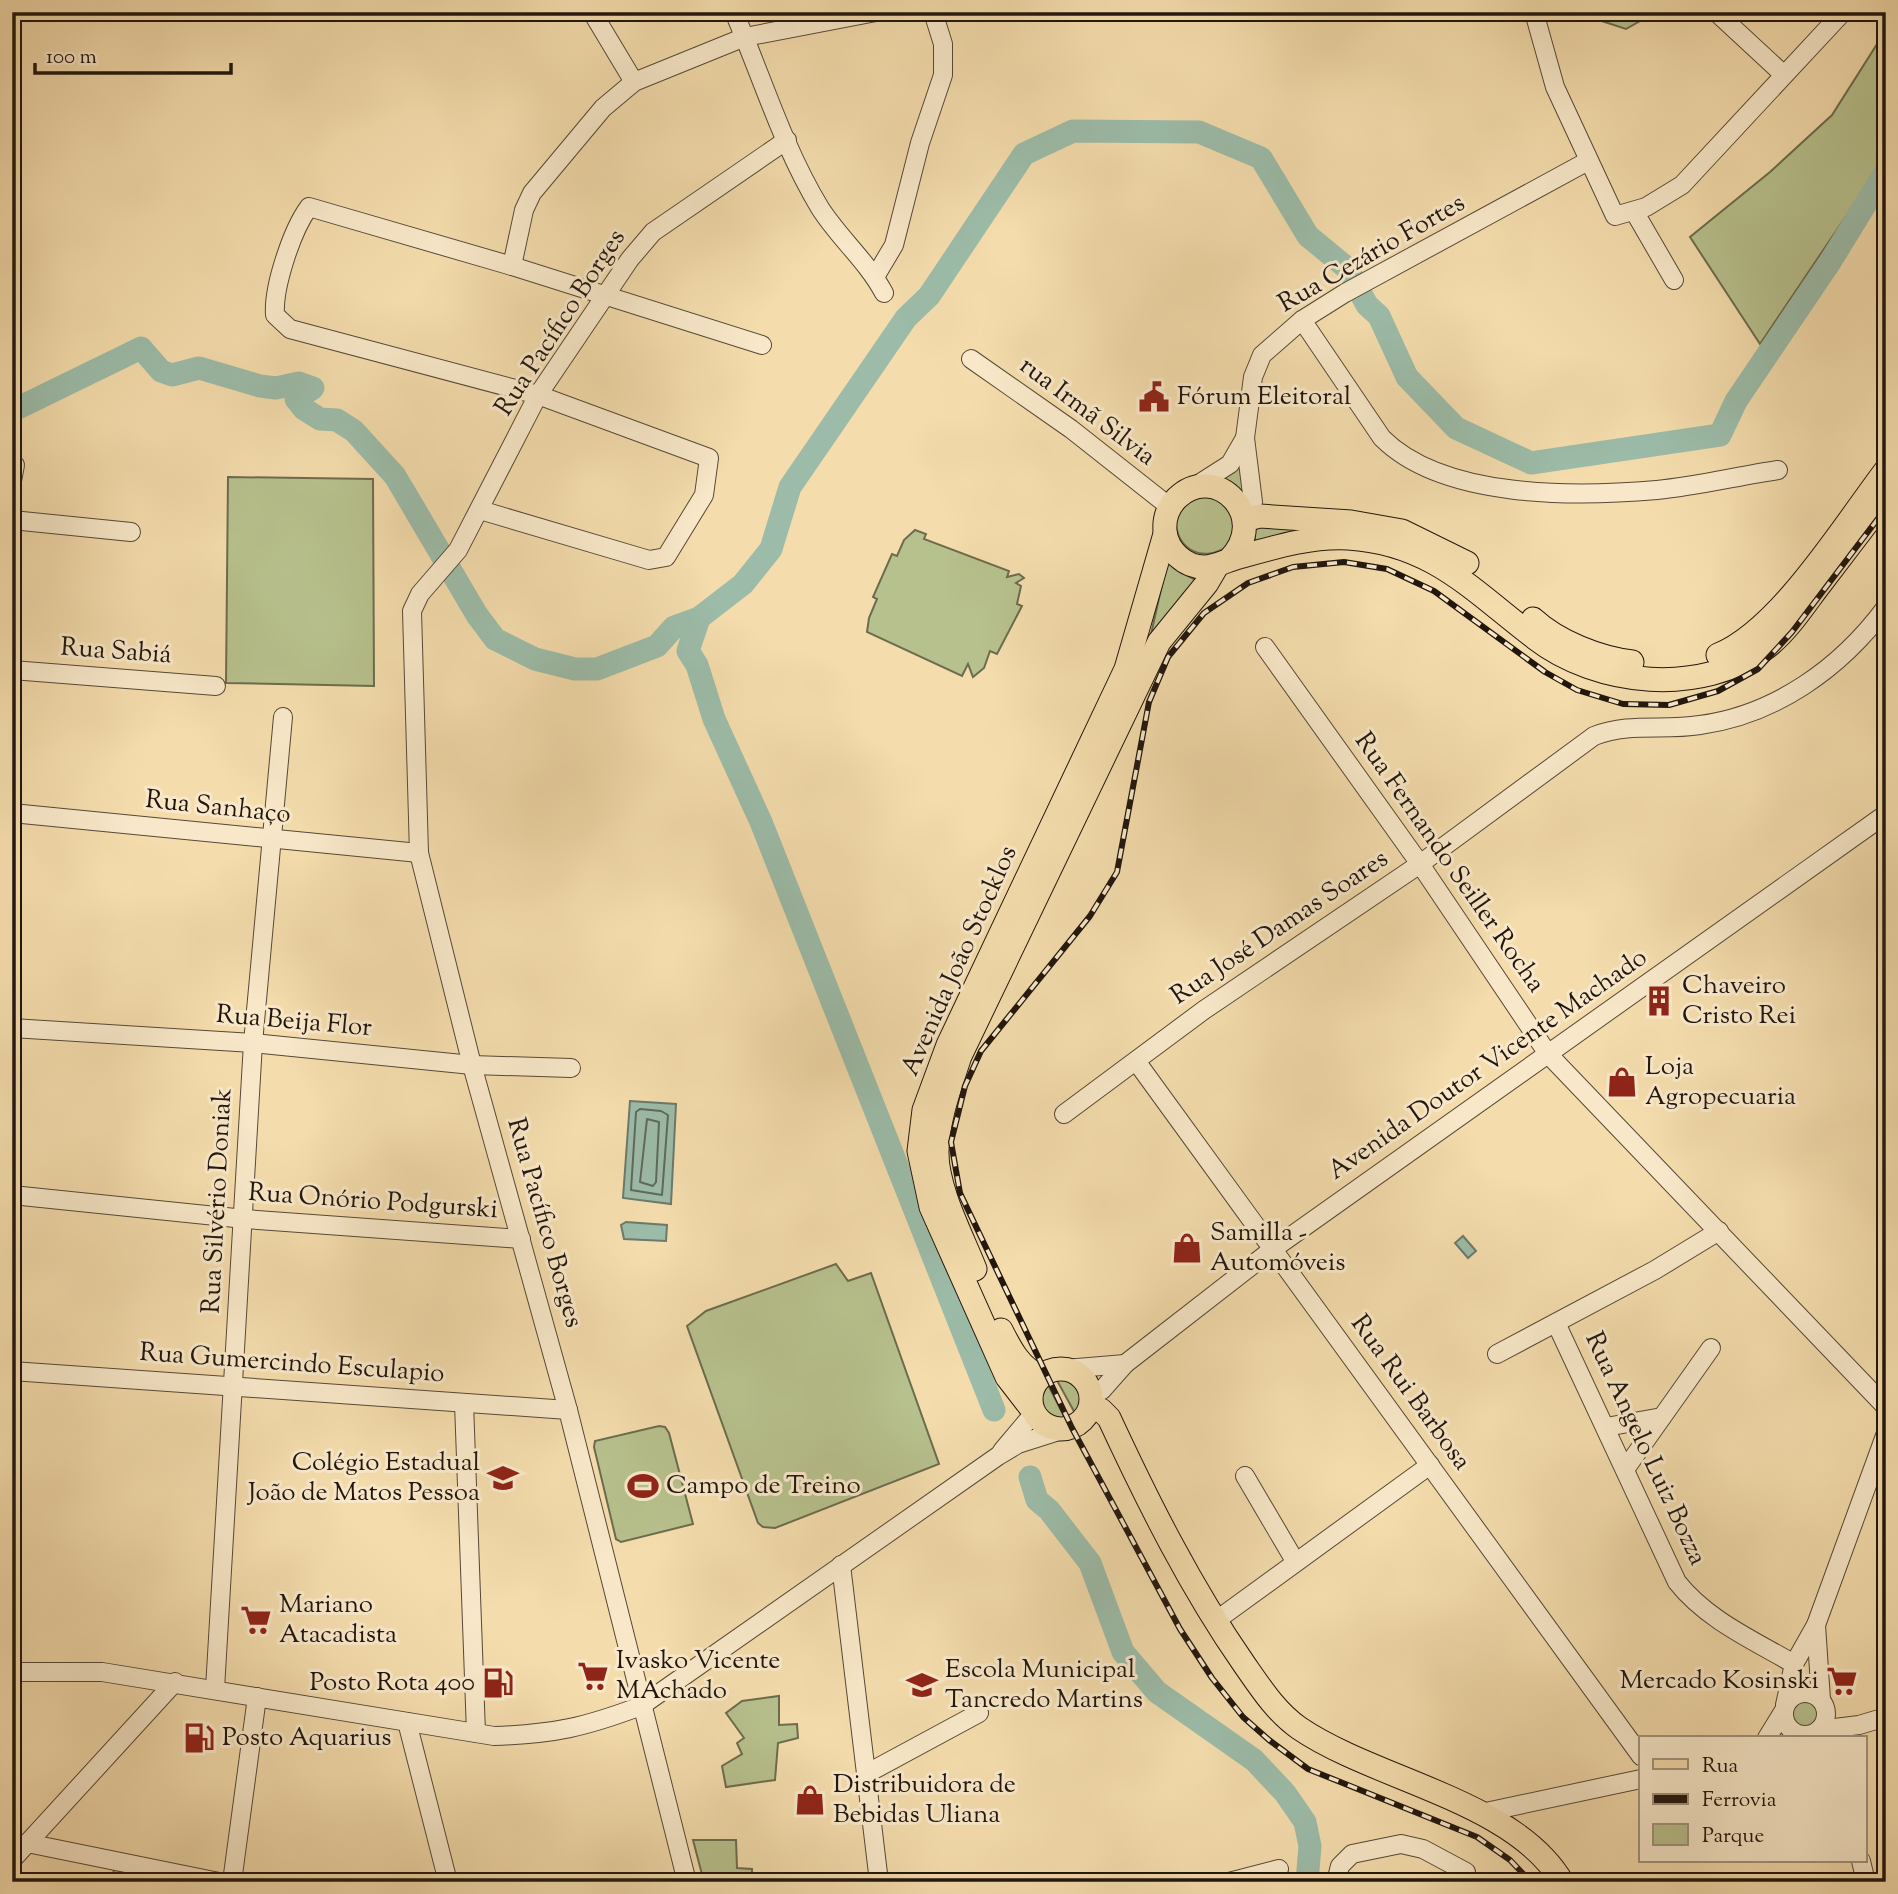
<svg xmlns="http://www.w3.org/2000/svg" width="1898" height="1894" font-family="'Sorts Mill Goudy',serif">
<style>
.green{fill:#b7c18d;stroke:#6c6c4e;stroke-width:2}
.water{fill:#9cbca9;stroke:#6b7a6b;stroke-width:2}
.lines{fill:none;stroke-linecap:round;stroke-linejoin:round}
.shore{stroke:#5e695c;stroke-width:2}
.river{stroke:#9cbca9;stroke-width:23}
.minor-casing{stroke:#564836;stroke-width:20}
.major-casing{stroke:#21160e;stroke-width:25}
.minor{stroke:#f8e8c9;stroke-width:18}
.major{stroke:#f4dcac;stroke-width:23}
.rail-casing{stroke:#21160e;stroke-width:6}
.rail{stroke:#f8e8c9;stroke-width:3.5;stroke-dasharray:10;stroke-linecap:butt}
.labels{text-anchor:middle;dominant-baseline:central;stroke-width:6;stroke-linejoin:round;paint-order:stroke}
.street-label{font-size:26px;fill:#21160e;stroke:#f8e8c9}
.poi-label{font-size:26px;fill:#21160e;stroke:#f8e8c9;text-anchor:start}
</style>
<rect width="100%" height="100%" fill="#f4dcac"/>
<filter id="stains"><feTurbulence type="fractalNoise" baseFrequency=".00286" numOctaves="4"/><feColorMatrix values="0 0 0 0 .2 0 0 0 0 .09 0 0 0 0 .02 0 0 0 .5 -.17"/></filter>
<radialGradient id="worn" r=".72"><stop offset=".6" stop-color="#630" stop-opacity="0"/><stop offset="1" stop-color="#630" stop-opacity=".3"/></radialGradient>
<g class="green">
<path d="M 1585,12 L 1656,12 L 1626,29 L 1586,16 Z"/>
<path d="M 1886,30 L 1886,157 L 1760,344 L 1690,237 L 1770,172 L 1832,115 Z"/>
<path d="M 1240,463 L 1245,494 L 1219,479 Z"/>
<path d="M 228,477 L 373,479 L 374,686 L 226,683 Z"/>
<path d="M 1221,496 L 1237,519 L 1228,546 C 1201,565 1172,547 1176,514 L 1190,497 Z"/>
<path d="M 1254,522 L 1327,531 L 1255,541 Z"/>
<path d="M 915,530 L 926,534 L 924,539 L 1009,571 L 1007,577 L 1019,574 L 1024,578 L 1016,583 L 1021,586 L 1017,604 L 1022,606 L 997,654 L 990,651 L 984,668 L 973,677 L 968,664 L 962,676 L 867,632 L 869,618 L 877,599 L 873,597 L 892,554 L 897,556 L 904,540 Z"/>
<path d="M 1169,554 L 1186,575 L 1196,580 L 1149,643 Z"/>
<path d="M 836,1264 L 848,1281 L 871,1273 L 939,1464 L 775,1528 L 763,1527 L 758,1523 L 687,1326 L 706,1311 Z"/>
<path d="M 1059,1373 C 1082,1377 1093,1397 1076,1415 L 1054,1375 Z"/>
<path d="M 1046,1381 L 1066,1420 L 1048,1417 L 1040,1407 L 1038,1391 Z"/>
<path d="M 659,1426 L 665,1427 L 669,1433 L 693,1524 L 621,1542 L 616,1539 L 594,1447 L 595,1441 Z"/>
<path d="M 779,1696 L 779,1725 L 797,1724 L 798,1738 L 778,1743 L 775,1780 L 726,1787 L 722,1766 L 742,1754 L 737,1743 L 744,1738 L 726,1713 L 742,1701 Z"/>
<circle cx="1805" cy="1713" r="15"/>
<path d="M 693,1840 L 736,1840 L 737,1868 L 752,1869 L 752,1882 L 704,1882 Z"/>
<path d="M 114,1869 L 190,1882 L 112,1882 Z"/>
</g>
<g class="water">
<path d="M 630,1101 L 676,1104 L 671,1204 L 623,1198 Z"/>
<path d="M 626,1222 L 667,1225 L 666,1241 L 624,1239 L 621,1225 Z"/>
<path d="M 1463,1236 L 1476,1251 L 1468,1258 L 1455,1243 Z"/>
</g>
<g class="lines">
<g class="shore">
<path d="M 640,1109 L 661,1111 L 668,1115 L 662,1195 L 631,1190 L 636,1112 Z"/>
<path d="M 647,1119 L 659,1122 L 656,1182 L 653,1186 L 640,1182 Z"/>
</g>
<g class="river">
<path d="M 12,411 L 141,348 L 161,371 L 172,375 L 199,368 L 260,386 L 276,388 L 299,383 L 313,388 L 296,399 L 304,409 L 320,419 L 337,420 L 354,431 L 395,476 L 477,615 L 495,639 L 535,659 L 575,669 L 597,669 L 657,646 L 674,627 L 699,618"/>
<path d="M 994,1410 L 761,822 L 714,719 L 697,665 L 688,651 L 699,618 L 743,584 L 771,549 L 790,487 L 906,318 L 929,296 L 1024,154 L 1073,131 L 1199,132 L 1261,158 L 1308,236 L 1347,268 L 1367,305 L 1379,316 L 1407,377 L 1456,428 L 1531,463 L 1720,435 L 1736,401 L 1830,262 L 1886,171"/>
<path d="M 1030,1477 L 1037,1500 L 1049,1510 L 1090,1563 L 1123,1652 L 1157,1692 L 1254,1760 L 1285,1793 L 1305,1822 L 1310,1846 L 1307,1882"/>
</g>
<g class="minor-casing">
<g id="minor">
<path d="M 592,12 L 634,82"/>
<path d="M 734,12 C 762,77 783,147 820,208 C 839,238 867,261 884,293"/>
<path d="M 1534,12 L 1555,87 L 1615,216 L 1646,207 L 1682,185 L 1843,12"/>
<path d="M 1716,12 L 1784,75"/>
<path d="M 1634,211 L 1674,280"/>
<path d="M 512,266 L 524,210 L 532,193 L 603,108 L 634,82 L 745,37 L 876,12"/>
<path d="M 875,277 L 894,245 L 920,143 L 943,75 L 943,44 L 933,12"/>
<path d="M 1302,320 L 1382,438 C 1443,499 1575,497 1657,490 C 1697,486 1738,476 1778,470"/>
<path d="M 971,359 L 1071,429 L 1170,507"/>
<path d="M 12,481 L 15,465"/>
<path d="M 1194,487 L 1230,464 L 1245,438"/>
<path d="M 480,510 L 649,560 L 666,557 L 704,495 L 709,458 L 538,395 L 290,329 L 275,315 C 273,287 292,230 309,207 L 512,266 L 762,345"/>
<path d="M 1244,516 L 1253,502 L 1245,438 L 1253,377 L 1262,355 L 1302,320 L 1345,293 L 1588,161"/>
<path d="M 12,520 L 131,532"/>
<path d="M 1265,647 L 1420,864 L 1548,1054 L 1886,1407"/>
<path d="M 12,670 L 216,686"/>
<path d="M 12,813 L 419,853"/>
<path d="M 12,1028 L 253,1043 L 472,1065 L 571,1068"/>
<path d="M 1136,1061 L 1641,1756"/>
<path d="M 1064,1114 L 1204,1010 L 1420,864 L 1594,736 C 1631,722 1662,731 1700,725 C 1775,715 1841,668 1886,607"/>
<path d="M 12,1195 L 245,1219 L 521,1239"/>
<path d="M 1556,1323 L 1677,1582 C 1707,1620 1753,1640 1794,1664"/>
<path d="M 1497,1354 L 1655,1270 L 1719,1231"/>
<path d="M 1065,1369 L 1125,1364"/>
<path d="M 12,1371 L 568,1410"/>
<path d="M 1091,1396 L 1102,1390 L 1125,1364 L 1273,1249 L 1886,814"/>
<path d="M 464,1403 L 476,1733"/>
<path d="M 1606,1427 L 1662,1417"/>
<path d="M 1002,1451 L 1034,1413"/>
<path d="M 1626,1468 L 1711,1348"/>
<path d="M 1245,1476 L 1295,1561"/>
<path d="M 841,1565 L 879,1882"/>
<path d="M 1214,1622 L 1430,1465"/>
<path d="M 1816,1625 L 1821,1700"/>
<path d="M 12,1672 L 102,1672 L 494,1736 C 555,1734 585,1727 641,1706 L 998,1456 L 1018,1444 L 1062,1430"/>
<path d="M 215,1689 L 253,1043 L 283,717"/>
<circle cx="1805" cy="1714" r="21"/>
<path d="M 1785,1705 L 1794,1664 L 1816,1625 L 1886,1433"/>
<path d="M 407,1722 L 448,1882"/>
<path d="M 1819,1730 L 1859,1725 L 1886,1717"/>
<path d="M 1767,1738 L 1783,1712"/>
<path d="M 866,1774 L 979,1713"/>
<path d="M 1481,1813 L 1641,1779"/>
<path d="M 27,1843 L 219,1882"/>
<path d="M 12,1860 L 175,1682"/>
<path d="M 1861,1861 L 1866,1882"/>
<path d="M 232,1882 L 257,1697"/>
<path d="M 687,1882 L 568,1410 L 472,1065 L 419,853 L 412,611 L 420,594 L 458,550 L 538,395 L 630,259 L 653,232 L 787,140"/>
<path d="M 1229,1882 L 1279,1869"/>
<path d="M 1336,1882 L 1340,1866 L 1352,1854 L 1401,1844 L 1423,1849 L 1466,1872"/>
</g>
</g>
<g class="major-casing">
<g id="major">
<path d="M 1245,520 L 1260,516 L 1351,522 L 1402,531 L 1467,563"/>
<path d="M 1229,560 C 1272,517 1215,461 1177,498 C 1168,507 1164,519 1165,531 C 1167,551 1185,567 1204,567 C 1216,567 1227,560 1239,557 C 1275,547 1311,536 1348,538 C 1432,543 1473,591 1535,638 C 1597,686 1702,697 1767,647 C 1786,632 1801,610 1815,591 C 1839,560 1862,529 1886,498"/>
<path d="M 1533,619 C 1558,642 1599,658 1632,662"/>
<path d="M 1718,655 C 1780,630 1844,525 1886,470"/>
<path d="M 975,1269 C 962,1236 936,1187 937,1151 C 938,1118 950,1087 960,1056 L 1159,642 L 1207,583 L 1217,566"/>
<path d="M 1001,1330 C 1010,1348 1021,1370 1041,1376"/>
<circle cx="1061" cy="1399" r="30"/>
<path d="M 1091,1406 L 1101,1410 L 1109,1418 C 1148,1502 1191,1588 1244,1664 C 1260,1687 1276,1712 1299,1728 C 1375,1780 1515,1801 1562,1882"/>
<path d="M 1031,1408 L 1007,1377 L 931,1207 L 919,1151 L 924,1110 L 948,1045 L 1126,669 L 1165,534"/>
</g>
</g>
<use href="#minor" class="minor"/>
<use href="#major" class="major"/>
<g class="rail-casing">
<path id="rail" d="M 1531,1882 L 1510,1860 L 1477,1837 L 1308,1769 L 1269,1740 L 1243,1717 L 1212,1678 L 1180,1629 L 1072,1428 L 960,1193 L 951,1142 L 965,1086 L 981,1051 L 1090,916 L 1117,872 L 1149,702 L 1168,657 L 1204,613 L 1248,583 L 1293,567 L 1344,562 L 1387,569 L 1434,591 L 1545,672 L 1577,690 L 1623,704 L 1669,705 L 1718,691 L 1758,669 L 1792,632 L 1886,508"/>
</g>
<use href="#rail" class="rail"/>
</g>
<defs>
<g id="civic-bare" transform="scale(2.415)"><path d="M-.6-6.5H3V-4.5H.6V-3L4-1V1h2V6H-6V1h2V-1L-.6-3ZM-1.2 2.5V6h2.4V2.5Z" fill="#8f2418" stroke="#f8e8c9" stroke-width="2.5" paint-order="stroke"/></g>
<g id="building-bare" transform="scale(2.415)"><path d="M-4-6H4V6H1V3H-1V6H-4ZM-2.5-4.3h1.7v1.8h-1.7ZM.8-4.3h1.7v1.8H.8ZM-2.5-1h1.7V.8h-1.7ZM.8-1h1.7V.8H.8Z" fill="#8f2418" stroke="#f8e8c9" stroke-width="2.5" paint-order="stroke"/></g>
<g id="shop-bare" transform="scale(2.415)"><path d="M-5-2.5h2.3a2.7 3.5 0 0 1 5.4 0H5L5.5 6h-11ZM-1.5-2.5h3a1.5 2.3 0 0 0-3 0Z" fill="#8f2418" stroke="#f8e8c9" stroke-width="2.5" paint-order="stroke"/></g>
<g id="school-bare" transform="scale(2.415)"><path d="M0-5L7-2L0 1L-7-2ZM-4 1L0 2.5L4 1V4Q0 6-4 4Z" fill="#8f2418" stroke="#f8e8c9" stroke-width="2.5" paint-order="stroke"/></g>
<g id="stadium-bare" transform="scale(2.415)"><path d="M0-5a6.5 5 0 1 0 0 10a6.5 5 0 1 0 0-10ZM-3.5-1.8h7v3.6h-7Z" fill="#8f2418" stroke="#f8e8c9" stroke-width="2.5" paint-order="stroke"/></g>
<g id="supermarket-bare" transform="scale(2.415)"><path d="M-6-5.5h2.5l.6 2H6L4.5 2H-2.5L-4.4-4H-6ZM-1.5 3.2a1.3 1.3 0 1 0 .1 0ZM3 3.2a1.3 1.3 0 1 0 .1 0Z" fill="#8f2418" stroke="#f8e8c9" stroke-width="2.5" paint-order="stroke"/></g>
<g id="fuel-bare" transform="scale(2.415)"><path d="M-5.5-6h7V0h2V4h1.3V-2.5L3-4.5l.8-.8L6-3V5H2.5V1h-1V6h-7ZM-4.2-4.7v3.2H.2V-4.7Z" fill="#8f2418" stroke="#f8e8c9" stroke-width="2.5" paint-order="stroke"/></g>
</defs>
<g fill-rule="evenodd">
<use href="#civic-bare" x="1154" y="397"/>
<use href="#building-bare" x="1659" y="1001"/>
<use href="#shop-bare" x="1622" y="1082"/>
<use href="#shop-bare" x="1187" y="1248"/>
<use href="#school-bare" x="503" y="1478"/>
<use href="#stadium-bare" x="643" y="1486"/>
<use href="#supermarket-bare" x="256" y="1620"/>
<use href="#supermarket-bare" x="593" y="1676"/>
<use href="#supermarket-bare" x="1842" y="1681"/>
<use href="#fuel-bare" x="498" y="1683"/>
<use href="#school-bare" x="922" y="1685"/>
<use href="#fuel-bare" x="199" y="1738"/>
<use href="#shop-bare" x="810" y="1800"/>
</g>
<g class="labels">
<g class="street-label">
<text transform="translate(1372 254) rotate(-30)">Rua Cezário Fortes</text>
<text transform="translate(561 323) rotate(-57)">Rua Pacífico Borges</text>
<text transform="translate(1087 412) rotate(37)">rua Irmã Silvia</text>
<text transform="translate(116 652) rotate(4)">Rua Sabiá</text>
<text transform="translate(218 808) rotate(6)">Rua Sanhaço</text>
<text transform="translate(1449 863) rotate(55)">Rua Fernando Seiller Rocha</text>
<text transform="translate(1280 928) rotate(-34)">Rua José Damas Soares</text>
<text transform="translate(960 961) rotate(-66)">Avenida João Stocklos</text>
<text transform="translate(294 1022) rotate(5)">Rua Beija Flor</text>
<text transform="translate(1488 1065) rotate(-35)">Avenida Doutor Vicente Machado</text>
<text transform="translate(218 1201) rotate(-87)">Rua Silvério Doniak</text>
<text transform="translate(373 1202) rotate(4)">Rua Onório Podgurski</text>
<text transform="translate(544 1223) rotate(74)">Rua Pacífico Borges</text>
<text transform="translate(292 1364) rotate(4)">Rua Gumercindo Esculapio</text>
<text transform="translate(1410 1393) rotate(54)">Rua Rui Barbosa</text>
<text transform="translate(1645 1449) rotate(65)">Rua Angelo Luiz Bozza</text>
</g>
<g class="poi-label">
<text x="1177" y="397">Fórum Eleitoral</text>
<text x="1682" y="986">Chaveiro<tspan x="1682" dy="30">Cristo Rei</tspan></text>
<text x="1645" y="1067">Loja<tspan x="1645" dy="30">Agropecuaria</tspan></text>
<text x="1210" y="1233">Samilla -<tspan x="1210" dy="30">Automóveis</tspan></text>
<text x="480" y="1463" text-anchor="end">Colégio Estadual<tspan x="480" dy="30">João de Matos Pessoa</tspan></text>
<text x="666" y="1486">Campo de Treino</text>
<text x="279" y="1605">Mariano<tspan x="279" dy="30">Atacadista</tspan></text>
<text x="616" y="1661">Ivasko Vicente<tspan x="616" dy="30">MAchado</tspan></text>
<text x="945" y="1670">Escola Municipal<tspan x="945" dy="30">Tancredo Martins</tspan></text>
<text x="1819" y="1681" text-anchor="end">Mercado Kosinski</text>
<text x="475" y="1683" text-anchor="end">Posto Rota 400</text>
<text x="222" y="1738">Posto Aquarius</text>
<text x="833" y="1785">Distribuidora de<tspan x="833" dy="30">Bebidas Uliana</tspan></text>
</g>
</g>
<rect width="1898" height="1894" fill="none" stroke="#f4dcac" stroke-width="42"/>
<rect x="14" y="14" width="1870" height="1866" fill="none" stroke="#21160e" stroke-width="3.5"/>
<rect x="21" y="21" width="1856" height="1852" fill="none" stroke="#21160e" stroke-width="2"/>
<rect x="1639" y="1736" width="228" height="126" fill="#f8e8c9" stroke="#a2947e" stroke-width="2"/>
<rect x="1653" y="1759" width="35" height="10" fill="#f4dcac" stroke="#a2947e" stroke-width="2"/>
<text x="1702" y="1772" font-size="21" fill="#21160e">Rua</text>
<rect x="1653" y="1794" width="35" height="10" fill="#21160e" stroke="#a2947e" stroke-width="2"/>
<text x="1702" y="1806" font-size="21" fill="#21160e">Ferrovia</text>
<rect x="1653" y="1824" width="35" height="21" fill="#b7c18d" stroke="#a2947e" stroke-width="2"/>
<text x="1702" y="1842" font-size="21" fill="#21160e">Parque</text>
<path d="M35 63v10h196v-10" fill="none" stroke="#21160e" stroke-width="3.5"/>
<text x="46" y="63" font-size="21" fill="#21160e" stroke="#f8e8c9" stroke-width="5" paint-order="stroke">100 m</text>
<rect width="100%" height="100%" filter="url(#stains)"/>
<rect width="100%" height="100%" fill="url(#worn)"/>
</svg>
